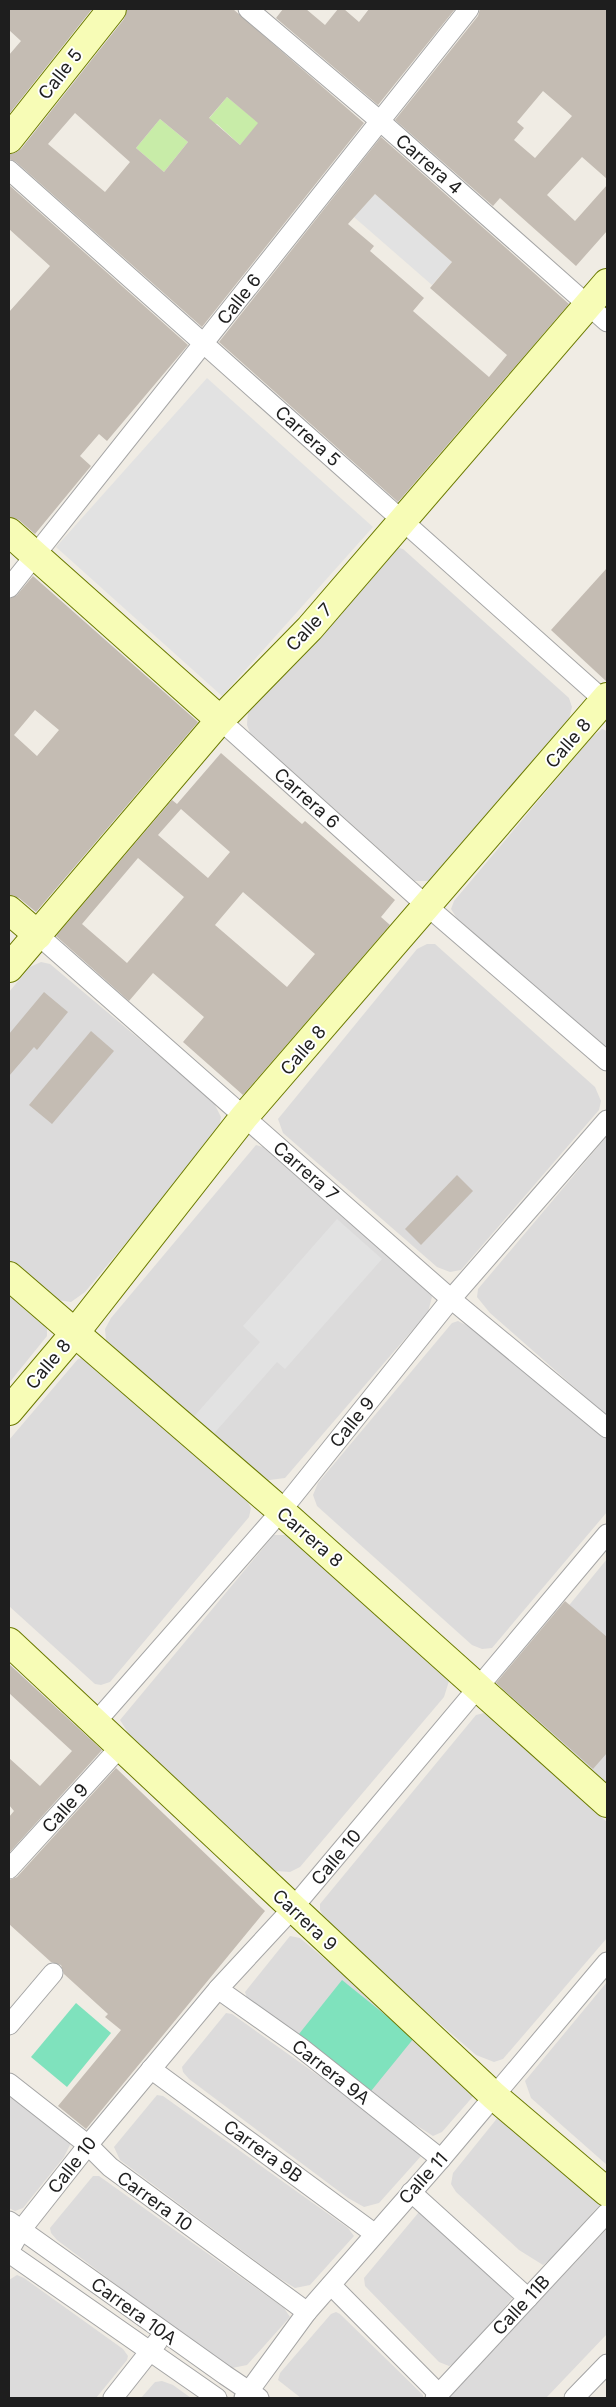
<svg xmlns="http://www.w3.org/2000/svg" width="616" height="2407" font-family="Inter,sans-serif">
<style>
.residential{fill:#dcdbdb}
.grass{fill:#c8eca8}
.pitch{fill:#7fe2bd}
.parking{fill:#e2e2e2}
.building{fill:#c4bcb3;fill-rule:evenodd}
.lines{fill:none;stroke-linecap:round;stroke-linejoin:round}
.street-casing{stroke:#a5a5a5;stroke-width:21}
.secondary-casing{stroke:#6b7a01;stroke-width:30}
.street{stroke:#fff;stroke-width:19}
.secondary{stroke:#f7fcb6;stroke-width:28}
.labels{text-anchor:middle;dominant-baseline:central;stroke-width:4;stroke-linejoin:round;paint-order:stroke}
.street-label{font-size:18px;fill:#1e1e1e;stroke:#fff}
</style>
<rect width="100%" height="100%" fill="#f0ece4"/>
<g class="residential">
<path d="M 395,547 L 403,549 L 569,698 L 572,707 L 568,723 L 436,878 L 428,881 L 415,881 L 250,733 L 247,725 L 248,710 Z"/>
<path d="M 602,729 L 607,731 L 607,1050 L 456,917 L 451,909 L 454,901 L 592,737 Z"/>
<path d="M 427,944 L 435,944 L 595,1087 L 601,1101 L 599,1110 L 461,1270 L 450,1272 L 437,1267 L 283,1133 L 278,1119 L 417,949 Z"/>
<path d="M 41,962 L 50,964 L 213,1101 L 221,1117 L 218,1132 L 85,1292 L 71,1302 L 58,1300 L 43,1293 L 9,1264 L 9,992 L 30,967 Z"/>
<path d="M 607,1136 L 607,1416 L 490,1313 L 477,1297 L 478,1289 Z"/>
<path d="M 256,1145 L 263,1147 L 428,1289 L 432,1297 L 428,1312 L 285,1478 L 262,1481 L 252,1477 L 106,1340 L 105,1329 L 111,1318 Z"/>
<path d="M 9,1289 L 41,1317 L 47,1328 L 47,1336 L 9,1383 Z"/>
<path d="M 458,1321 L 468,1326 L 607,1439 L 607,1512 L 492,1648 L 482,1649 L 472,1645 L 317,1506 L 313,1495 L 318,1483 L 452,1323 Z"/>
<path d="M 86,1357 L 245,1497 L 251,1508 L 249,1517 L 110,1682 L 101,1685 L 95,1684 L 9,1606 L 9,1440 L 78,1359 Z"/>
<path d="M 274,1535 L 287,1535 L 446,1674 L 449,1681 L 444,1697 L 300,1867 L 290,1872 L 276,1871 L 262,1860 L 129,1734 L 120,1720 Z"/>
<path d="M 607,1559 L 607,1793 L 501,1692 L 502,1687 Z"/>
<path d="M 484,1713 L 490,1716 L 607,1822 L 607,1938 L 503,2059 L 494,2062 L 476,2055 L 431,2016 L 327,1924 L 320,1910 L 320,1904 L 476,1715 Z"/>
<path d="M 290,1936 L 300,1938 L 469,2081 L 476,2093 L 442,2132 L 433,2136 L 405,2118 L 247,1998 L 245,1992 L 249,1987 Z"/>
<path d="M 607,1982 L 607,2165 L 531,2098 L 525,2081 Z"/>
<path d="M 226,2013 L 232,2014 L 410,2141 L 422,2155 L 379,2203 L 364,2207 L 348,2198 L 189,2079 L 183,2072 L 182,2067 Z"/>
<path d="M 9,2089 L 71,2143 L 64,2157 L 23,2208 L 15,2211 L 9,2208 Z"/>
<path d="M 157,2095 L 163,2096 L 348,2228 L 354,2236 L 310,2285 L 295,2288 L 279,2278 L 120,2160 L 114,2147 Z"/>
<path d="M 507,2106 L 603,2201 L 552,2258 L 543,2265 L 519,2250 L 456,2192 L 451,2184 L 453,2173 Z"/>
<path d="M 93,2176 L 99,2176 L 284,2308 L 290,2317 L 247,2365 L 232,2368 L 215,2359 L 57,2240 L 51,2233 L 50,2228 Z"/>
<path d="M 419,2212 L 513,2297 L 461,2360 L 449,2366 L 439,2362 L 365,2286 L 364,2278 Z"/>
<path d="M 607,2229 L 607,2334 L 546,2398 L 447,2398 Z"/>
<path d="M 17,2275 L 24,2278 L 123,2349 L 128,2356 L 127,2360 L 96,2398 L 9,2398 L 9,2280 Z"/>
<path d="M 336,2312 L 340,2314 L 423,2395 L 423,2398 L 301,2398 L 278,2380 L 280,2373 L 331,2314 Z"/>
<path d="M 162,2381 L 173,2385 L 191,2398 L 141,2398 L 155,2382 Z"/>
</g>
<g class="grass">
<path d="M 227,97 L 259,123 L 240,145 L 217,124 L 206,122 Z"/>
<path d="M 160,119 L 188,142 L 164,172 L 136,148 Z"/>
</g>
<g class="pitch">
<path d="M 342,1980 L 414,2038 L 367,2096 L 295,2039 Z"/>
<path d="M 76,2003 L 111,2033 L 67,2087 L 31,2057 Z"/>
</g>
<g class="parking">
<path d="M 375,194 L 452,262 L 432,285 L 354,217 Z"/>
<path d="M 207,378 L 373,527 L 222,696 L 56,547 Z"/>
<path d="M 337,1219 L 382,1259 L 285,1369 L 277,1362 L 210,1438 L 190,1421 L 260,1342 L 243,1326 Z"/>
</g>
<g class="building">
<path d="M 9,9 L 92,9 L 9,114 L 9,55 L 21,41 L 9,30 Z"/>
<path d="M 127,9 L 233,9 L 364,123 L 202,327 L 16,162 L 9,159 L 9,154 L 15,153 L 21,149 L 124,19 ZM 227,97 L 258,123 L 240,145 L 209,118 ZM 75,113 L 130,162 L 105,192 L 48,144 ZM 160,119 L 188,142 L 164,172 L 136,148 Z"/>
<path d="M 283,9 L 306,9 L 325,25 L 338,9 L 344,9 L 359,22 L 369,9 L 455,9 L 378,105 L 276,18 Z"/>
<path d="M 480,9 L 607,9 L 607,179 L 582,157 L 547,195 L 575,221 L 607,185 L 607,231 L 576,266 L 500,198 L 493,206 L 395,120 L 478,16 ZM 543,91 L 572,116 L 535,158 L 514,140 L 524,128 L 517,122 Z"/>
<path d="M 381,137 L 569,304 L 398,502 L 219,342 ZM 375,194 L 452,262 L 430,288 L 507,355 L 489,377 L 413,311 L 424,298 L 370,251 L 374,246 L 348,224 Z"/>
<path d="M 9,185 L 188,345 L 107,441 L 99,434 L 80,456 L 91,466 L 35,534 L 19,520 L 9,517 L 9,312 L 50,266 L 9,229 Z"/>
<path d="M 607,568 L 607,682 L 551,630 Z"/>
<path d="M 33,576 L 198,722 L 36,912 L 19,898 L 9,895 L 9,599 L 17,595 ZM 35,710 L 59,730 L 37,756 L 14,735 Z"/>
<path d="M 221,753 L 302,824 L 305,821 L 395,900 L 381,917 L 390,925 L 243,1095 L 183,1042 L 204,1017 L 153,973 L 129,1001 L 56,936 L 172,800 L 177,804 ZM 181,809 L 230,852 L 208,878 L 158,835 ZM 138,858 L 184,897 L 127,963 L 82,924 ZM 243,892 L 315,954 L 287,987 L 215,925 Z"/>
<path d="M 44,992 L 68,1012 L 37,1050 L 34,1047 L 9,1076 L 9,1034 Z"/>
<path d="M 91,1031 L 114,1051 L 52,1124 L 29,1105 Z"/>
<path d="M 457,1175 L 473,1191 L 421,1245 L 405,1229 Z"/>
<path d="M 565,1601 L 607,1637 L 607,1753 L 593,1769 L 496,1683 Z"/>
<path d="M 9,1664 L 102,1750 L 9,1853 L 9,1817 L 14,1811 L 9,1805 L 9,1758 L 40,1786 L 72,1751 L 9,1693 Z"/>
<path d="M 116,1768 L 265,1911 L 86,2129 L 58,2106 L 121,2030 L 105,2017 L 108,2014 L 64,1974 L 61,1965 L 51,1962 L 9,1924 L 9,1880 L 17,1877 Z"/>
</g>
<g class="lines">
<g class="street-casing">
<g id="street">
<path d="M 248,9 L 380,121 L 607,322"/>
<path d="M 9,170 L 607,703"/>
<path d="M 9,588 L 469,9"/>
<path d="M 220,720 L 427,906 L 607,1061"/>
<path d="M 38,935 L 451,1299 L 607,1428"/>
<path d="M 95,1723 L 281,1511 L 451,1299 L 607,1120"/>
<path d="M 9,1869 L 121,1746"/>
<path d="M 218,1989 L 300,2047 L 441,2159"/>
<path d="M 9,2025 L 53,1973"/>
<path d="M 151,2069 L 375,2234"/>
<path d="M 9,2083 L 88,2145 L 110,2167 L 307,2312"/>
<path d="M 411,2192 L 528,2298"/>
<path d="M 9,2221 L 225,2375 L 259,2398"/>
<path d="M 9,2251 L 21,2230 L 88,2145 L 218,1989 L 292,1909 L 607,1534"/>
<path d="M 9,2253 L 217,2398"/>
<path d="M 331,2285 L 439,2394"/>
<path d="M 113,2398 L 158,2341"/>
<path d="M 244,2398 L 307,2312 L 441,2159 L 607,1962"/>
<path d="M 435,2398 L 607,2213"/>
<path d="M 574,2398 L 607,2364"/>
</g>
</g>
<g class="secondary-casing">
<g id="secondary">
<path d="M 9,139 L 112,9"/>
<path d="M 9,532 L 220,720"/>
<path d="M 9,910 L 38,935"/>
<path d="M 9,968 L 220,720 L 310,628 L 607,283"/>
<path d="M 9,1276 L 281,1511 L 607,1803"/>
<path d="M 9,1411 L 74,1334 L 244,1117 L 607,697"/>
<path d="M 9,1642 L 494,2096 L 607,2192"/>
</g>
</g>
<use href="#street" class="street"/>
<use href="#secondary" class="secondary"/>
</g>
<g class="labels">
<g class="street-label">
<text transform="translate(60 74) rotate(-52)">Calle 5</text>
<text transform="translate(429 164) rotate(41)">Carrera 4</text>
<text transform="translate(239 299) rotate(-52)">Calle 6</text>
<text transform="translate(308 436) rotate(42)">Carrera 5</text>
<text transform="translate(309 627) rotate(-47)">Calle 7</text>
<text transform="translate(568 743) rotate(-49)">Calle 8</text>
<text transform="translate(307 798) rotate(42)">Carrera 6</text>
<text transform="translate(303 1050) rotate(-49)">Calle 8</text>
<text transform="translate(306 1171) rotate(41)">Carrera 7</text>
<text transform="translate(48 1364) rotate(-50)">Calle 8</text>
<text transform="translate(352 1422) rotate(-51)">Calle 9</text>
<text transform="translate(310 1537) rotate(41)">Carrera 8</text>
<text transform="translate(65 1808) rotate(-48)">Calle 9</text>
<text transform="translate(336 1857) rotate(-50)">Calle 10</text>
<text transform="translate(305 1920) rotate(43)">Carrera 9</text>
<text transform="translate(331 2072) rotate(38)">Carrera 9A</text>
<text transform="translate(263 2151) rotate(36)">Carrera 9B</text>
<text transform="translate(72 2165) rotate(-52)">Calle 10</text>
<text transform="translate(423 2178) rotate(-48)">Calle 11</text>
<text transform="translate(155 2201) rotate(36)">Carrera 10</text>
<text transform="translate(521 2305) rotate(-47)">Calle 11B</text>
<text transform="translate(134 2311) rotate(36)">Carrera 10A</text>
</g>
</g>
<rect width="616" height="2407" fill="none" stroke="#1e1e1e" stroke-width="20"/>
</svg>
